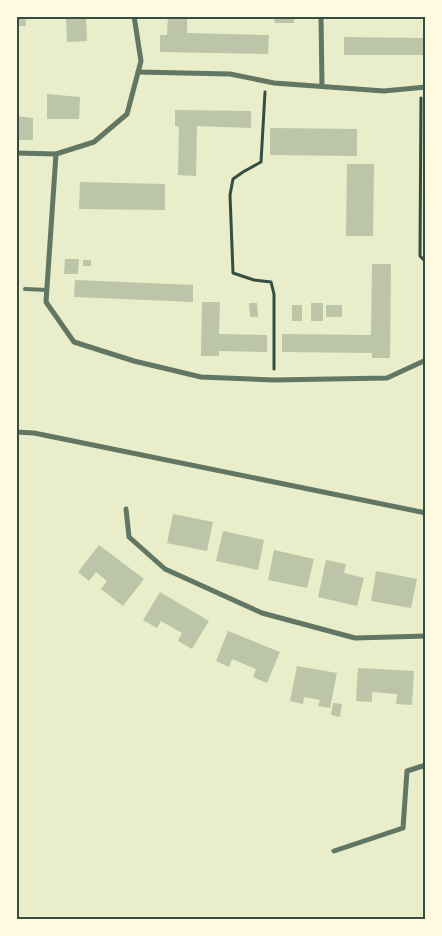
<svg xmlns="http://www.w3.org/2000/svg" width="442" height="936" font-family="Inter,sans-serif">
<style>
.building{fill:#bcc5a7}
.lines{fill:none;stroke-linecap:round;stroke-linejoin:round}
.path{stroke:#344e41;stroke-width:3}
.service{stroke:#617663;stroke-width:4}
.minor{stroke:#617663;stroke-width:5}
.neatline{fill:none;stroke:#344e41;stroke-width:2}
</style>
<rect width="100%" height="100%" fill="#e9edc9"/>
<g class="building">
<path d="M 16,16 L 25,16 L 26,26 L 16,26 Z"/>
<path d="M 66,16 L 86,16 L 87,41 L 67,42 Z"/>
<path d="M 168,16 L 187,16 L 187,33 L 269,35 L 268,54 L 160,52 L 160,35 L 167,35 Z"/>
<path d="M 274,16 L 294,16 L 294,23 L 275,23 Z"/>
<path d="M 344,37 L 426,38 L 426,55 L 344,55 Z"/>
<path d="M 47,94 L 80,97 L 79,119 L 47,119 Z"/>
<path d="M 175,110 L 251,111 L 251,128 L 197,126 L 196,176 L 178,175 L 179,127 L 175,126 Z"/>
<path d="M 16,116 L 33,118 L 33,140 L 16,140 Z"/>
<path d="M 270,128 L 357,129 L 357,156 L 270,155 Z"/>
<path d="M 347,164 L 374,164 L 373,236 L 346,236 Z"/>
<path d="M 80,182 L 165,184 L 165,210 L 79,209 Z"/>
<path d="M 16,189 L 19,190 L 18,212 L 16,212 Z"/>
<path d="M 65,259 L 79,259 L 78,274 L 64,274 Z"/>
<rect x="83" y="260" width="8" height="6"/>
<path d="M 372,264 L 391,264 L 390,358 L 372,358 L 372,353 L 282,352 L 282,334 L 371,335 Z"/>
<path d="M 75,280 L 193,285 L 193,302 L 74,297 Z"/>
<path d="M 202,302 L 220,302 L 219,334 L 267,335 L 267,352 L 219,351 L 219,356 L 201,356 Z"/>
<path d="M 249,303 L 257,303 L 258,317 L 250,317 Z"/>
<rect x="311" y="303" width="12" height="18"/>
<rect x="292" y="305" width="10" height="16"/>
<rect x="326" y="305" width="16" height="12"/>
<path d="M 173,514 L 213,522 L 207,551 L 167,543 Z"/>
<path d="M 223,531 L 264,540 L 258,570 L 216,561 Z"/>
<path d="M 99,545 L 144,579 L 123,606 L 101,589 L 107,581 L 96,572 L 89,581 L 78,572 Z"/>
<path d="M 274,550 L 314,559 L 307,588 L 268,580 Z"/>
<path d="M 326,560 L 346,564 L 344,573 L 364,578 L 357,606 L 318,597 Z"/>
<path d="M 376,571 L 417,579 L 411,608 L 371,601 Z"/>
<path d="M 160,592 L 209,621 L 192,649 L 178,641 L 182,633 L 161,621 L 157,628 L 143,620 Z"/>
<path d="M 228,631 L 280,652 L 267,683 L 253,677 L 256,669 L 232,659 L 229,667 L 216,661 Z"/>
<path d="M 297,666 L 337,673 L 330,708 L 318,706 L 320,700 L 304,697 L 303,704 L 290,701 Z"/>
<path d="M 358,668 L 414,671 L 412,705 L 396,704 L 397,694 L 372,692 L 372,702 L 356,701 Z"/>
<path d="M 333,703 L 342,704 L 340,717 L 331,715 Z"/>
</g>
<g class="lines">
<g class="path">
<path d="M 265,92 L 261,162 L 243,172 L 233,179 L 230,195 L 233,273 L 254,280 L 271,282 L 274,294 L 274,369"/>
<path d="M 421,98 L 420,256 L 426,262"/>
</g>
<path class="service" d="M 25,289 L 47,290"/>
<g class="minor">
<path d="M 321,16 L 322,86"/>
<path d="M 138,72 L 230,74 L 274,83 L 384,91 L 426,87"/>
<path d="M 16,153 L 56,154 L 94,142 L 127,114 L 141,61 L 134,16"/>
<path d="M 56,154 L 46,302 L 74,342 L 134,361 L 201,377 L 274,380 L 387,378 L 426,360"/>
<path d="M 16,432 L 34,433 L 426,513"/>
<path d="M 126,509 L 129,537 L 165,569 L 262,613 L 355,638 L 426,636"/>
<path d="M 334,851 L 403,828 L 407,771 L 426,765"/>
</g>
</g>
<rect width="442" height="936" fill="none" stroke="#fefae0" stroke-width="35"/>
<rect x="18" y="18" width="406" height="900" class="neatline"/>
</svg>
